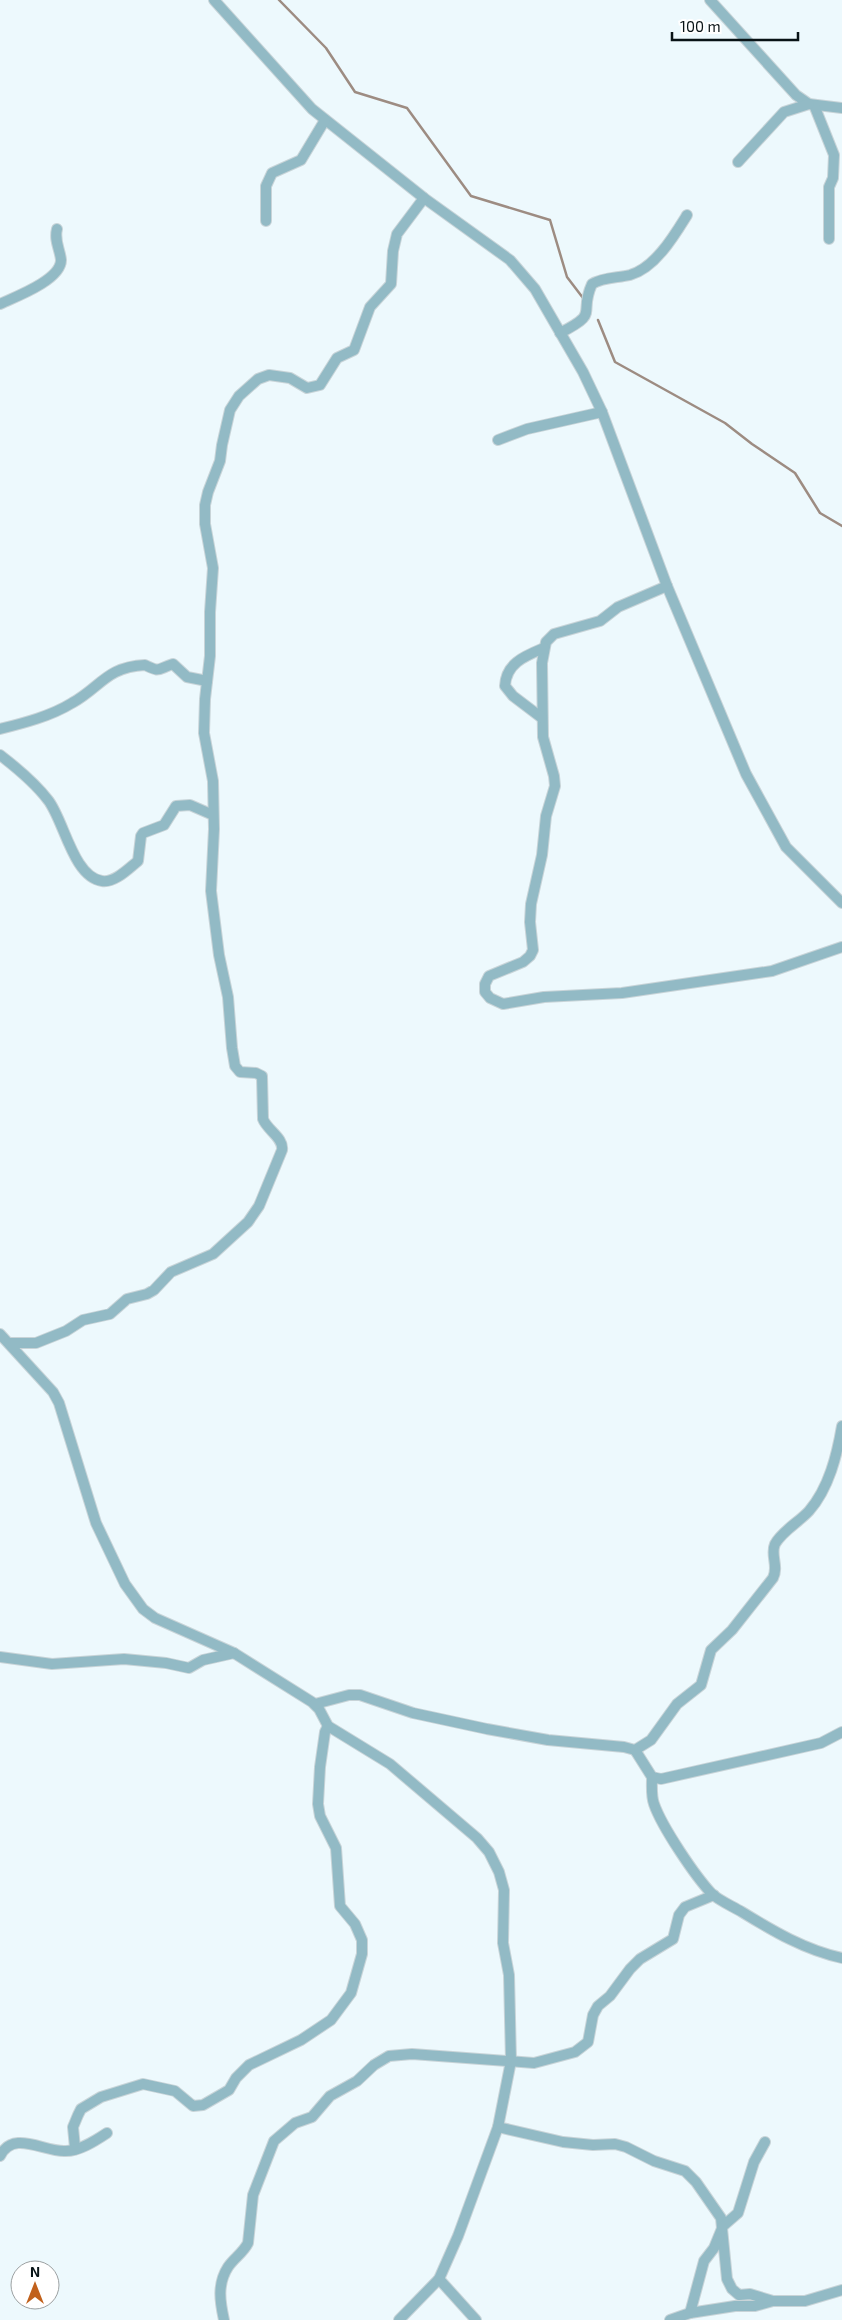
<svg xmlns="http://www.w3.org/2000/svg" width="842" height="2320" font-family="'Exo 2',sans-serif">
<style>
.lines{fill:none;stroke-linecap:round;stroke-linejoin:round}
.stream{stroke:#9d8c82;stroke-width:2.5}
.street-casing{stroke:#c8d4d8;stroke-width:12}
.street{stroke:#92bac5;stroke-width:10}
</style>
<rect width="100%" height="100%" fill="#edf9fd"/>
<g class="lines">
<g class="stream">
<path d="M 279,0 L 326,48 L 355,92 L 407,108 L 471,196 L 550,220 L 567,277 L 583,298"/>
<path d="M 598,320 L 615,362 L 725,423 L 752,444 L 795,473 L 820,513 L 842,526"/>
</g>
<g class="street-casing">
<g id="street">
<path d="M 214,0 L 312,109 L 424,198 L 510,260 L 535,289 L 583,372 L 602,412 L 667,586 L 746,774 L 786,847 L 842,903"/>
<path d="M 710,0 L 796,95 L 809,104 L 842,108"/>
<path d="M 814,105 L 834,155 L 833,178 L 829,187 L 829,239"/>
<path d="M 738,162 L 784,112 L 809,104"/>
<path d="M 266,221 L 266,186 L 272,173 L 301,160 L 325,120"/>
<path d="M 0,304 C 15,297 61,280 61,260 C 60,249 54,241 57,229"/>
<path d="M 560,333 C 601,312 578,315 592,284 C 603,277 618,278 630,275 C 655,268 674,236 687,215"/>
<path d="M 498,440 L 527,429 L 602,412"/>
<path d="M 667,586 L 618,607 L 600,621 L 554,634 L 546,642 L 542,663 L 543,737 L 554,776 L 555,786 L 546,816 L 542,855 L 531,904 L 530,922 L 533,950 L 530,956 L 523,962 L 489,976 L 485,984 L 485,992 L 490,998 L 503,1004 L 544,997 L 622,993 L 772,971 L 842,947"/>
<path d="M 542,718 L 513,696 L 505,686 C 506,663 525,656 544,648"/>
<path d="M 0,729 C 24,723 51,716 72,703 C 101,687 106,667 145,665 C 161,673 157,669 173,664 L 187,677 L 207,681"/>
<path d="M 0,755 C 17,768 35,783 48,800 C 64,820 73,877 102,881 C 115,883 129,868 138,861 L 141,836 L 143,833 L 164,825 L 176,806 L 190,805 L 213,815"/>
<path d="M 0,1334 L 53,1392 L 59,1403 L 96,1523 L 125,1584 L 143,1609 L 155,1618 L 234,1653 L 312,1702 L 319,1709 L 328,1726 L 390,1764 L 477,1838 L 489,1852 L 499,1872 L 504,1890 L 503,1943 L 509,1975 L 511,2061 L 498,2127 L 458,2236 L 439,2279 L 399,2320"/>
<path d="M 9,1343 L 36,1343 L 66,1331 L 83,1320 L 110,1314 L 127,1299 L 147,1294 L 154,1290 L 171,1272 L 213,1254 L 248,1222 L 259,1206 L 282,1150 C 284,1138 267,1130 263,1119 L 262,1076 L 256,1073 L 240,1072 L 235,1066 L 232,1048 L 228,997 L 219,955 L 211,891 L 214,829 L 213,781 L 204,733 L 205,699 L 210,656 L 210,612 L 213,568 L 205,524 L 205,505 L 208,492 L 220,461 L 222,445 L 230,410 L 239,396 L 258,379 L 269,375 L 290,378 L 307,388 L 320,385 L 337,358 L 354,350 L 370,307 L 391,284 L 393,251 L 397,234 L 424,198"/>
<path d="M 0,1657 L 52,1664 L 124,1659 L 166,1663 L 189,1668 L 203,1660 L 234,1653"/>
<path d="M 315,1704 L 349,1695 L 360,1695 L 413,1713 L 487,1729 L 548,1740 L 624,1747 L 635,1750 L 651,1740 L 677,1704 L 701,1685 L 711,1650 L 732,1630 L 773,1578 C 779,1566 770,1555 775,1544 C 782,1531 799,1522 809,1511 C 829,1488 837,1455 842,1426"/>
<path d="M 635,1750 L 652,1777 L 661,1779 L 821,1743 L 842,1732"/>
<path d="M 652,1777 C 652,1786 651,1796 654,1804 C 662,1827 695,1876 712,1894 C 720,1901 732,1906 742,1912 C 773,1931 805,1950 842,1958"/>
<path d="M 498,2127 L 563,2142 L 593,2145 L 615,2144 L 626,2147 L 654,2161 L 685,2171 L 696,2182 L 721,2218 L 727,2279 L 732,2289 L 739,2295 L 750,2294 L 773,2301"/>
<path d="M 75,2148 L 73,2127 L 78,2115 L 81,2109 L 101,2097 L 143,2084 L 175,2091 L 193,2106 L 203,2105 L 229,2090 L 236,2078 L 249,2065 L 301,2040 L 331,2020 L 351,1993 L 362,1954 L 362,1940 L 355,1924 L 340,1906 L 336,1848 L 320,1816 L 318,1804 L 320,1767 L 325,1732 L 328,1726"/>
<path d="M 0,2156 C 13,2130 42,2151 64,2151 C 78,2152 95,2141 107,2133"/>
<path d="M 439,2279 L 476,2320"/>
<path d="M 690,2313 L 704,2261 L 714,2248 L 723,2226 L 738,2213 L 754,2162 L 765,2142"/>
<path d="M 224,2320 C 220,2302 217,2284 228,2267 C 234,2258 243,2253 248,2243 L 253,2195 L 274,2141 L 295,2123 L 312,2117 L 330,2096 L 357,2081 L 374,2065 L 389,2056 L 412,2054 L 534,2063 L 575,2052 L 588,2042 L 593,2015 L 598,2006 L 610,1996 L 630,1969 L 640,1959 L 673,1939 L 679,1915 L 685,1907 L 714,1895"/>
<path d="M 670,2320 L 690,2313 L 735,2306 L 755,2306 L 773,2301 L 805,2301 L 842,2290"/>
</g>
</g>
<use href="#street" class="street"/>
</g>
<g transform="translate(35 2285)"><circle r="24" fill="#ffffff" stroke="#9ca1a2"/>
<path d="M0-4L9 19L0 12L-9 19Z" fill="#c1611c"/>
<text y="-8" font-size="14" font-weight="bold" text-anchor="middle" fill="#081316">N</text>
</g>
<path d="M672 32v8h126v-8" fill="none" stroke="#081316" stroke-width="2.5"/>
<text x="680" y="32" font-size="15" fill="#081316" stroke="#ffffff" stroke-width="4" paint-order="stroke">100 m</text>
</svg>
